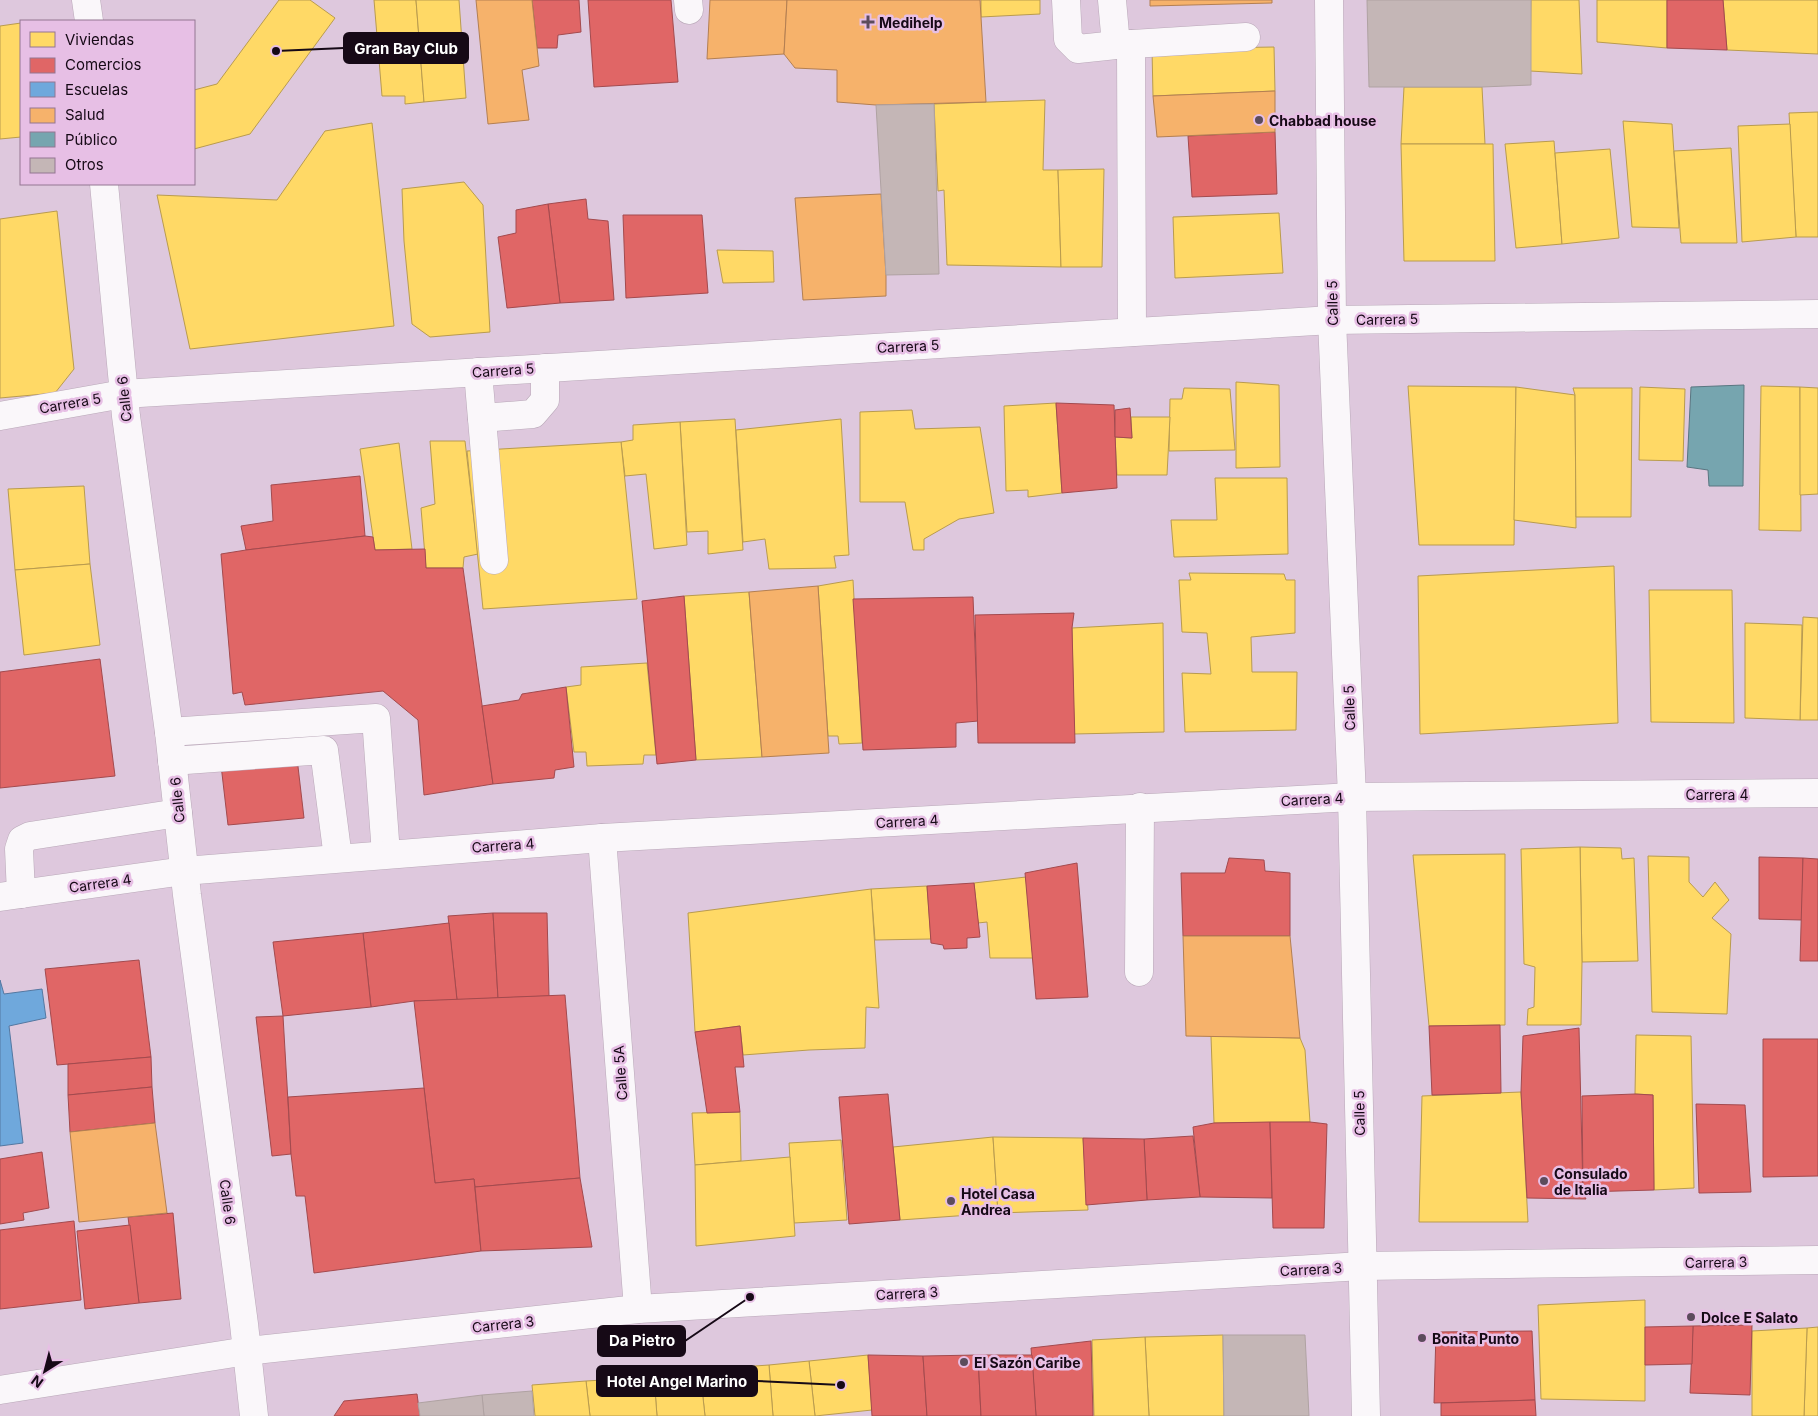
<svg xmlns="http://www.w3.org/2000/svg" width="1818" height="1416" font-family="Inter,sans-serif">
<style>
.homes{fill:#ffd966;stroke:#b99b4e}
.shops{fill:#e06666;stroke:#a34a4e}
.schools{fill:#6fa8dc;stroke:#5478a1}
.health{fill:#f6b26b;stroke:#b37f52}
.public{fill:#76a5af;stroke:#597681}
.building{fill:#c4b6b6;stroke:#afa2a2}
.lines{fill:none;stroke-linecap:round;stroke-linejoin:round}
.minor-casing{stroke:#b9a8b8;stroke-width:29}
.major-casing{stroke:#b9a8b8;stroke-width:29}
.minor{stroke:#faf7fa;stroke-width:28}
.major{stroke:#faf7fa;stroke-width:28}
.poi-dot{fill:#5c4c5c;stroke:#e7bfe5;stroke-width:2}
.labels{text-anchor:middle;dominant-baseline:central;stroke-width:5;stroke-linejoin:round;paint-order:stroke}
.poi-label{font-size:14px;font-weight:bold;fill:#160916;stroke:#e7bfe5;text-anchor:start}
.street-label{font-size:14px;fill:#160916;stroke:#e7bfe5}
.leader{fill:none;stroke:#160916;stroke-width:2}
.callout-dot{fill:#160916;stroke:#e7bfe5;stroke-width:2}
.callout{fill:#160916;stroke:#160916;stroke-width:2}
.callout-label{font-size:15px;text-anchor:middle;font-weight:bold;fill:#fff}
</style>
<rect width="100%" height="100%" fill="#dec8dd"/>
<g class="homes">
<path d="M 279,0 L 310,0 L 335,18 L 250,134 L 194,149 L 194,90 L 217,84 Z"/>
<path d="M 374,0 L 416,0 L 424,102 L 405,104 L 405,96 L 382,96 Z"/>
<path d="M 416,0 L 459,0 L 466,98 L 424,102 Z"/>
<path d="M 981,0 L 1040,0 L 1040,14 L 981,17 Z"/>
<path d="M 1531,0 L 1579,0 L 1582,74 L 1530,71 Z"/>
<path d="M 1597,0 L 1667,0 L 1667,48 L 1597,42 Z"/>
<path d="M 1723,0 L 1818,0 L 1818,54 L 1727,50 Z"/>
<path d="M 21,23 L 21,137 L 0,139 L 0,26 Z"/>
<path d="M 1274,47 L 1275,91 L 1153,96 L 1152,49 Z"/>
<path d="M 1404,87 L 1482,87 L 1485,144 L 1401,144 Z"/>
<path d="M 1045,100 L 1043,170 L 1058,170 L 1061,267 L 947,265 L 944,190 L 938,191 L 934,104 Z"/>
<path d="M 1818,112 L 1818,237 L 1796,237 L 1789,113 Z"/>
<path d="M 1623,121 L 1672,124 L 1679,228 L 1632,227 Z"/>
<path d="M 372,123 L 394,326 L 190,349 L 157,195 L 277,200 L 325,131 Z"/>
<path d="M 1790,124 L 1796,237 L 1742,242 L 1738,126 Z"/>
<path d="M 1554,141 L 1562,244 L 1516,248 L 1505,144 Z"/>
<path d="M 1401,144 L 1493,144 L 1495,261 L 1404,261 Z"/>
<path d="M 1731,148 L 1737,243 L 1681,243 L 1674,151 Z"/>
<path d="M 1610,149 L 1619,238 L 1562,244 L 1555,153 Z"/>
<path d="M 1104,169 L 1102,267 L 1061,267 L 1058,170 Z"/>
<path d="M 464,182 L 483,205 L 490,332 L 430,337 L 412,324 L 404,241 L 402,189 Z"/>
<path d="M 57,211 L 74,369 L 55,393 L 0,398 L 0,219 Z"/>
<path d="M 1279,213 L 1283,273 L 1175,278 L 1173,217 Z"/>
<path d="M 717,250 L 773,251 L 774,282 L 723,283 Z"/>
<path d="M 1236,382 L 1279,385 L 1280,467 L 1236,468 Z"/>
<path d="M 1408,386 L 1516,387 L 1514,545 L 1419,545 Z"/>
<path d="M 1761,386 L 1800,387 L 1801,531 L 1759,530 Z"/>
<path d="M 1516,387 L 1575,395 L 1576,528 L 1514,520 Z"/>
<path d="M 1640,387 L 1685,389 L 1683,461 L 1639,460 Z"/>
<path d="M 1800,387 L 1818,388 L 1818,494 L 1800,495 Z"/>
<path d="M 1184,388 L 1230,389 L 1235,450 L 1169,451 L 1170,399 L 1182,399 Z"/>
<path d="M 1573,388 L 1632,388 L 1631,517 L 1576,517 L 1575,395 Z"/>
<path d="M 1056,403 L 1062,493 L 1028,497 L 1028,490 L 1006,491 L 1004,406 Z"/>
<path d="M 912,410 L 915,429 L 980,427 L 994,513 L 959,519 L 924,539 L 924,550 L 913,550 L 905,502 L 860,502 L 860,412 Z"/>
<path d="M 1131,417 L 1170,417 L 1167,475 L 1117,475 L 1115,437 L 1132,438 Z"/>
<path d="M 735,419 L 743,550 L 708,554 L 708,531 L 687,532 L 680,422 Z"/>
<path d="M 841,419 L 849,555 L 834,556 L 836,568 L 769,569 L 765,539 L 743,542 L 736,430 Z"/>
<path d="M 680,422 L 687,545 L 654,549 L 646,474 L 625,476 L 621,442 L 633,440 L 633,425 Z"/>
<path d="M 430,441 L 465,441 L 478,554 L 464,557 L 463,568 L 426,568 L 421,508 L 435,504 Z"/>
<path d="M 621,442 L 637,599 L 483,609 L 467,451 Z"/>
<path d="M 399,443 L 412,549 L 375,550 L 360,449 Z"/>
<path d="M 1215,478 L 1287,478 L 1288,554 L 1174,557 L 1171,520 L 1217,520 Z"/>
<path d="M 84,486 L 90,564 L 15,570 L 8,489 Z"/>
<path d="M 90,564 L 100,645 L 24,655 L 15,570 Z"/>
<path d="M 1614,566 L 1618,723 L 1420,734 L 1418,576 Z"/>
<path d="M 1189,573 L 1284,574 L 1286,580 L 1295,580 L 1295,633 L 1251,637 L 1252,672 L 1297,672 L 1296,730 L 1185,732 L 1182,673 L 1211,674 L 1207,633 L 1182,632 L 1179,580 L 1191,580 Z"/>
<path d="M 853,580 L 862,743 L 839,744 L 838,736 L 828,736 L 818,586 Z"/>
<path d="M 1649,590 L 1732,590 L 1734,723 L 1651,722 Z"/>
<path d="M 749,592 L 762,757 L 696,760 L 684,596 Z"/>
<path d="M 1803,617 L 1818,618 L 1818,720 L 1800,720 Z"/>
<path d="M 1163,623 L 1164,732 L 1074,734 L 1072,628 Z"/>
<path d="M 1745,623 L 1802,625 L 1800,720 L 1745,718 Z"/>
<path d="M 647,663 L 656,755 L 644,755 L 643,764 L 587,766 L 586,752 L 574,752 L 566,687 L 581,685 L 581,667 Z"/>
<path d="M 1580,847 L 1621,848 L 1622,859 L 1634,858 L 1638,961 L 1582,962 Z"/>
<path d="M 1580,847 L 1582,962 L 1581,1025 L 1527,1025 L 1528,1009 L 1534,1007 L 1535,967 L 1524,964 L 1521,849 Z"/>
<path d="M 1505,854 L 1505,1025 L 1429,1026 L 1413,855 Z"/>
<path d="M 1648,856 L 1689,857 L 1689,882 L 1703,897 L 1715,882 L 1729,900 L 1712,918 L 1731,934 L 1727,1014 L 1652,1012 Z"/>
<path d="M 1026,877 L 1033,958 L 990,958 L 987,922 L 978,923 L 974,883 Z"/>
<path d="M 927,886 L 931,939 L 875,940 L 871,889 Z"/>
<path d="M 871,889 L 879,1008 L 866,1007 L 865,1048 L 809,1050 L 743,1055 L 740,1026 L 695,1032 L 688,913 Z"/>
<path d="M 1636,1035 L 1691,1036 L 1694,1188 L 1654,1190 L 1653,1095 L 1635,1094 Z"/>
<path d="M 1211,1036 L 1300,1038 L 1305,1050 L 1310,1122 L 1214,1123 Z"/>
<path d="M 1521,1092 L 1528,1222 L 1419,1222 L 1422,1096 Z"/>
<path d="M 740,1112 L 741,1161 L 695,1165 L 692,1113 Z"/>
<path d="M 993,1137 L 998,1213 L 900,1220 L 893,1147 Z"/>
<path d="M 993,1137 L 1083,1138 L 1088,1210 L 998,1213 Z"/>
<path d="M 841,1140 L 847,1220 L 794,1223 L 789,1143 Z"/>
<path d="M 790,1157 L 795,1236 L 696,1246 L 695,1165 Z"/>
<path d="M 1645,1300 L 1645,1401 L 1541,1399 L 1538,1305 Z"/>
<path d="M 1818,1327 L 1818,1416 L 1804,1416 L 1807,1328 Z"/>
<path d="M 1807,1328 L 1804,1416 L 1752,1416 L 1752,1331 Z"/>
<path d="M 1223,1335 L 1224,1416 L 1149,1416 L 1145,1337 Z"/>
<path d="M 1145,1337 L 1149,1416 L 1094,1416 L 1092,1340 Z"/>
<path d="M 868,1355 L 872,1410 L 815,1416 L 809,1361 Z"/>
<path d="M 809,1361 L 815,1416 L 773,1416 L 769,1365 Z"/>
<path d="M 769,1365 L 773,1416 L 705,1416 L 700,1370 Z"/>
<path d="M 700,1370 L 705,1416 L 657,1416 L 654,1377 Z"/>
<path d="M 654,1377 L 657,1416 L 590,1416 L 586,1381 Z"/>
<path d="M 586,1381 L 590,1416 L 535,1416 L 532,1385 Z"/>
</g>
<g class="shops">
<path d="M 532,0 L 579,0 L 581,32 L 558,35 L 557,48 L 537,48 Z"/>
<path d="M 588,0 L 671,0 L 678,82 L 594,87 Z"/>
<path d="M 1667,0 L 1723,0 L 1727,50 L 1667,48 Z"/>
<path d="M 1275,132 L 1277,194 L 1192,197 L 1188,136 Z"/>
<path d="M 586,199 L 588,219 L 608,221 L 614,300 L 560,303 L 548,204 Z"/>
<path d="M 548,204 L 560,303 L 507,308 L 498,237 L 516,233 L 516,210 Z"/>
<path d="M 623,215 L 702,215 L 708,293 L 626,298 Z"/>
<path d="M 1056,403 L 1114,405 L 1117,488 L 1062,493 Z"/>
<path d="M 1130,408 L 1132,438 L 1115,437 L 1115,410 Z"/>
<path d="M 360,476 L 365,536 L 246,550 L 241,526 L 273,521 L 271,485 Z"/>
<path d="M 365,536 L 373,537 L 375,550 L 425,549 L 426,568 L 463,568 L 493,784 L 424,795 L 418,720 L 383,691 L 245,705 L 242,692 L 233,694 L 221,554 L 246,550 Z"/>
<path d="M 684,596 L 696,760 L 657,764 L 642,601 Z"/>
<path d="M 973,597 L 978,721 L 956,723 L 956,747 L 863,750 L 853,599 Z"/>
<path d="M 1074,613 L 1072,628 L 1075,743 L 978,743 L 975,615 Z"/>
<path d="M 100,659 L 115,776 L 0,788 L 0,672 Z"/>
<path d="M 566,687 L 574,767 L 555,770 L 554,778 L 493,784 L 482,706 L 519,700 L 522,694 Z"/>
<path d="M 297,758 L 304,818 L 228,825 L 221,765 Z"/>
<path d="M 1759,857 L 1803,858 L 1802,920 L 1759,919 Z"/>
<path d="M 1229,858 L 1264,860 L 1265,871 L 1290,873 L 1290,936 L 1183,936 L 1181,873 L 1225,873 Z"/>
<path d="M 1803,858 L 1818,859 L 1818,961 L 1800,961 Z"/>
<path d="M 1077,863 L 1088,997 L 1036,999 L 1025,873 Z"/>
<path d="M 974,883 L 980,937 L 967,938 L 967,948 L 944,949 L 943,945 L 931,943 L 927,886 Z"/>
<path d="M 493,913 L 498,998 L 457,1000 L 448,916 Z"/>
<path d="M 493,913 L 547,913 L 549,996 L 498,998 Z"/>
<path d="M 449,923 L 457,1000 L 414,1001 L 371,1007 L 363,933 Z"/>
<path d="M 363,933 L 371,1007 L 283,1016 L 273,942 Z"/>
<path d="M 139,960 L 151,1057 L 57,1065 L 45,969 Z"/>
<path d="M 565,995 L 580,1178 L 475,1187 L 474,1179 L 435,1183 L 414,1001 Z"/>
<path d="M 283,1016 L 291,1154 L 272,1156 L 256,1017 Z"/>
<path d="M 1500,1025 L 1501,1093 L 1432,1095 L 1429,1026 Z"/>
<path d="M 740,1026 L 744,1067 L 735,1067 L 740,1112 L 707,1113 L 695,1032 Z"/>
<path d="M 1579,1028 L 1583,1192 L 1586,1199 L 1527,1198 L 1521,1092 L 1523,1036 Z"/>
<path d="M 1763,1039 L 1818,1039 L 1818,1176 L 1763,1177 Z"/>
<path d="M 151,1057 L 152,1087 L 68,1095 L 68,1064 Z"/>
<path d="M 152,1087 L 155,1123 L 70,1132 L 68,1095 Z"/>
<path d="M 424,1088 L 435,1183 L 474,1179 L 481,1251 L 314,1273 L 305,1196 L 296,1196 L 291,1154 L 288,1097 Z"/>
<path d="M 888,1094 L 900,1220 L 849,1224 L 839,1097 Z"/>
<path d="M 1635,1094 L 1653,1095 L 1654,1190 L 1583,1192 L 1582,1096 Z"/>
<path d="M 1696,1104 L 1745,1105 L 1751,1192 L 1699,1193 Z"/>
<path d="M 1270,1122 L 1272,1198 L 1200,1197 L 1193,1127 L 1214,1123 Z"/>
<path d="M 1270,1122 L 1310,1122 L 1327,1124 L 1324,1228 L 1273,1228 Z"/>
<path d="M 1193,1136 L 1200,1197 L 1147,1200 L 1144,1139 Z"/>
<path d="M 1083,1138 L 1144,1139 L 1147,1200 L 1086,1205 Z"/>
<path d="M 42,1152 L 49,1208 L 23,1213 L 24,1220 L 0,1224 L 0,1159 Z"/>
<path d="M 580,1178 L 592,1247 L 481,1251 L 475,1187 Z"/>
<path d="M 173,1213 L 181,1299 L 139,1303 L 128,1217 Z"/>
<path d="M 74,1221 L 81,1300 L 0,1309 L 0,1230 Z"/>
<path d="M 130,1225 L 139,1303 L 85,1309 L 77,1231 Z"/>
<path d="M 1752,1325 L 1750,1395 L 1690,1393 L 1693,1326 Z"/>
<path d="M 1693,1326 L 1692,1364 L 1645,1365 L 1645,1327 Z"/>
<path d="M 1532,1331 L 1535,1400 L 1434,1403 L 1436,1332 Z"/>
<path d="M 1091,1341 L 1093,1416 L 1036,1416 L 1031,1348 Z"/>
<path d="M 868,1355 L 923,1356 L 927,1416 L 872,1416 Z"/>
<path d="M 978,1355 L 981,1416 L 927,1416 L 923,1356 Z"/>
<path d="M 978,1355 L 1032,1355 L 1036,1416 L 981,1416 Z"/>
<path d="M 417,1394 L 420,1416 L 334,1416 L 344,1401 Z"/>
<path d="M 1535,1400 L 1536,1416 L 1441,1416 L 1441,1403 Z"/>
</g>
<path class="schools" d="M 0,980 L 4,994 L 42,989 L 46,1018 L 9,1026 L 23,1143 L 0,1146 Z"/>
<g class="health">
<path d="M 476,0 L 532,0 L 539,66 L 522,70 L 529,120 L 488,124 Z"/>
<path d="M 710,0 L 787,0 L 784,54 L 707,59 Z"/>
<path d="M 787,0 L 980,0 L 986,102 L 876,105 L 837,102 L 837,70 L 795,68 L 784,54 Z"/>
<path d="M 1150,0 L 1272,0 L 1272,3 L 1150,6 Z"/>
<path d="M 1275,91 L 1275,132 L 1157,137 L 1153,96 Z"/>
<path d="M 881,194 L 886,275 L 886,296 L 803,300 L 795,198 Z"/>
<path d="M 818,586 L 829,753 L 762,757 L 749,592 Z"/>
<path d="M 1183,936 L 1290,936 L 1300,1038 L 1186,1036 Z"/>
<path d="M 155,1123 L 167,1213 L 79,1222 L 70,1132 Z"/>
</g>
<path class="public" d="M 1744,385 L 1743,486 L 1709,486 L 1708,470 L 1687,467 L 1691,387 Z"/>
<g class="building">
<path d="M 1367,0 L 1531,0 L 1531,85 L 1482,87 L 1369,87 Z"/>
<path d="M 934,104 L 939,274 L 886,275 L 876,105 Z"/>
<path d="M 1223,1335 L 1305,1335 L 1309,1416 L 1224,1416 Z"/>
<path d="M 532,1391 L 534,1416 L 484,1416 L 482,1395 Z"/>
<path d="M 482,1395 L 484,1416 L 420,1416 L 418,1403 Z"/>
</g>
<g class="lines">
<g class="minor-casing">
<g id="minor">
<path d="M 86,0 L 89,21"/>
<path d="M 688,0 L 689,10"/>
<path d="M 1066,0 L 1068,39 L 1078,49 L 1116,45 L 1112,0"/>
<path d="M 1329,0 L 1332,320 L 1352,797 L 1366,1416"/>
<path d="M 1131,44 L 1132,332"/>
<path d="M 1116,45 L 1246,37"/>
<path d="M 104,184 L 126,416 L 169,732 L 187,895 L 244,1324 L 254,1416"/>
<path d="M 478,372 L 494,560"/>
<path d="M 0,416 L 123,394 L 1332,320 L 1818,314"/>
<path d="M 482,418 L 533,414 L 545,400 L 545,368"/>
<path d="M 169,732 L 376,718 L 386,854"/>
<path d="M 172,761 L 324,750 L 338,858"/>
<path d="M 602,838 L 638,1309"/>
<path d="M 21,894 L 19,849 L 22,840 L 30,836 L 178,813"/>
<path d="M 0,897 L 184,871 L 602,838 L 1352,797 L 1818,793"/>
<path d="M 1139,972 L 1140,807"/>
</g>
</g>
<g class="major-casing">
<path id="major" d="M 0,1390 L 247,1351 L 638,1309 L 1362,1266 L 1818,1260"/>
</g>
<use href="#minor" class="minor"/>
<use href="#major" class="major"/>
</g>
<g class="poi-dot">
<path d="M865.5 14.5h5v5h5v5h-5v5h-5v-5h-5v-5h5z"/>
<circle cx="1259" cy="120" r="5"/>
<circle cx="1544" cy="1181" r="5"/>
<circle cx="951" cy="1201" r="5"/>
<circle cx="1691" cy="1317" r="5"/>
<circle cx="1422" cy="1338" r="5"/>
<circle cx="964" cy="1362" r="5"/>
</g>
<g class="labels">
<g class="poi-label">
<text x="879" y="22">Medihelp</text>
<text x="1269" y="120">Chabbad house</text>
<text x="1554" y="1173">Consulado<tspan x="1554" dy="16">de Italia</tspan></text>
<text x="961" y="1193">Hotel Casa<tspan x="961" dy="16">Andrea</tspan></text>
<text x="1701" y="1317">Dolce E Salato</text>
<text x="1432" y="1338">Bonita Punto</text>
<text x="974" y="1362">El Sazón Caribe</text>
</g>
<g class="street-label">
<text transform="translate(1332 303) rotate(-91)">Calle 5</text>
<text transform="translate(1387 319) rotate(-1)">Carrera 5</text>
<text transform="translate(908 346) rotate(-3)">Carrera 5</text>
<text transform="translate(503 370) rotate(-4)">Carrera 5</text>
<text transform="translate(124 399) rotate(-96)">Calle 6</text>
<text transform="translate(70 403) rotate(-10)">Carrera 5</text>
<text transform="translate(1349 708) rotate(-92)">Calle 5</text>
<text x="1717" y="794">Carrera 4</text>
<text transform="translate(1312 799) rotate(-3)">Carrera 4</text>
<text transform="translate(177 800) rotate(-96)">Calle 6</text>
<text transform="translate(907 821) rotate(-3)">Carrera 4</text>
<text transform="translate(503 845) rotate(-4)">Carrera 4</text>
<text transform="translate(100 883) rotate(-8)">Carrera 4</text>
<text transform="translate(620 1073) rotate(-94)">Calle 5A</text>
<text transform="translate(1359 1113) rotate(-91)">Calle 5</text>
<text transform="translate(228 1202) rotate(82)">Calle 6</text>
<text transform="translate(1716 1262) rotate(-1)">Carrera 3</text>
<text transform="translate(1311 1269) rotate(-3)">Carrera 3</text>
<text transform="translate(907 1293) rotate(-3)">Carrera 3</text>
<text transform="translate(503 1324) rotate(-6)">Carrera 3</text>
</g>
</g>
<path class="leader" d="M276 51L344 48M750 1297L685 1341M841 1385L757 1381"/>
<g class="callout-dot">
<circle cx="276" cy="51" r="5"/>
<circle cx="750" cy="1297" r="5"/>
<circle cx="841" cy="1385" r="5"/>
</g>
<g class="callout">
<rect x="344" y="33" width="124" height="30" rx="5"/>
<rect x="598" y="1326" width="87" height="30" rx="5"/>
<rect x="597" y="1366" width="160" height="30" rx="5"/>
</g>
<g class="callout-label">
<text x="406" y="54">Gran Bay Club</text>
<text x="642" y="1346">Da Pietro</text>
<text x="677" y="1387">Hotel Angel Marino</text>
</g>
<rect x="20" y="20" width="175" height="165" fill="#e7bfe5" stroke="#937692"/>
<rect x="30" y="32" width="25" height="15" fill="#ffd966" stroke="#937692"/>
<text x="65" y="45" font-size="15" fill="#160916">Viviendas</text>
<rect x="30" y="58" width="25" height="15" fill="#e06666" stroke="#937692"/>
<text x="65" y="70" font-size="15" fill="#160916">Comercios</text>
<rect x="30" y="82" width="25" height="15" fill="#6fa8dc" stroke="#937692"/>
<text x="65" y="95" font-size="15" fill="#160916">Escuelas</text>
<rect x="30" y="108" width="25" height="15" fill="#f6b26b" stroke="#937692"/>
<text x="65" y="120" font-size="15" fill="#160916">Salud</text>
<rect x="30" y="132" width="25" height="15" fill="#76a5af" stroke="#937692"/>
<text x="65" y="145" font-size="15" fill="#160916">Público</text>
<rect x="30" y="158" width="25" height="15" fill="#c4b6b6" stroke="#937692"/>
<text x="65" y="170" font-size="15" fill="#160916">Otros</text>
<g transform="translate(45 1371) rotate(216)" stroke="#e7bfe5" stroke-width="4" paint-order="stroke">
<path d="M0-4L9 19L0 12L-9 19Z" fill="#160916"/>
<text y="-8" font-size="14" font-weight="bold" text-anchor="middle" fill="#160916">N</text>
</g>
</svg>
